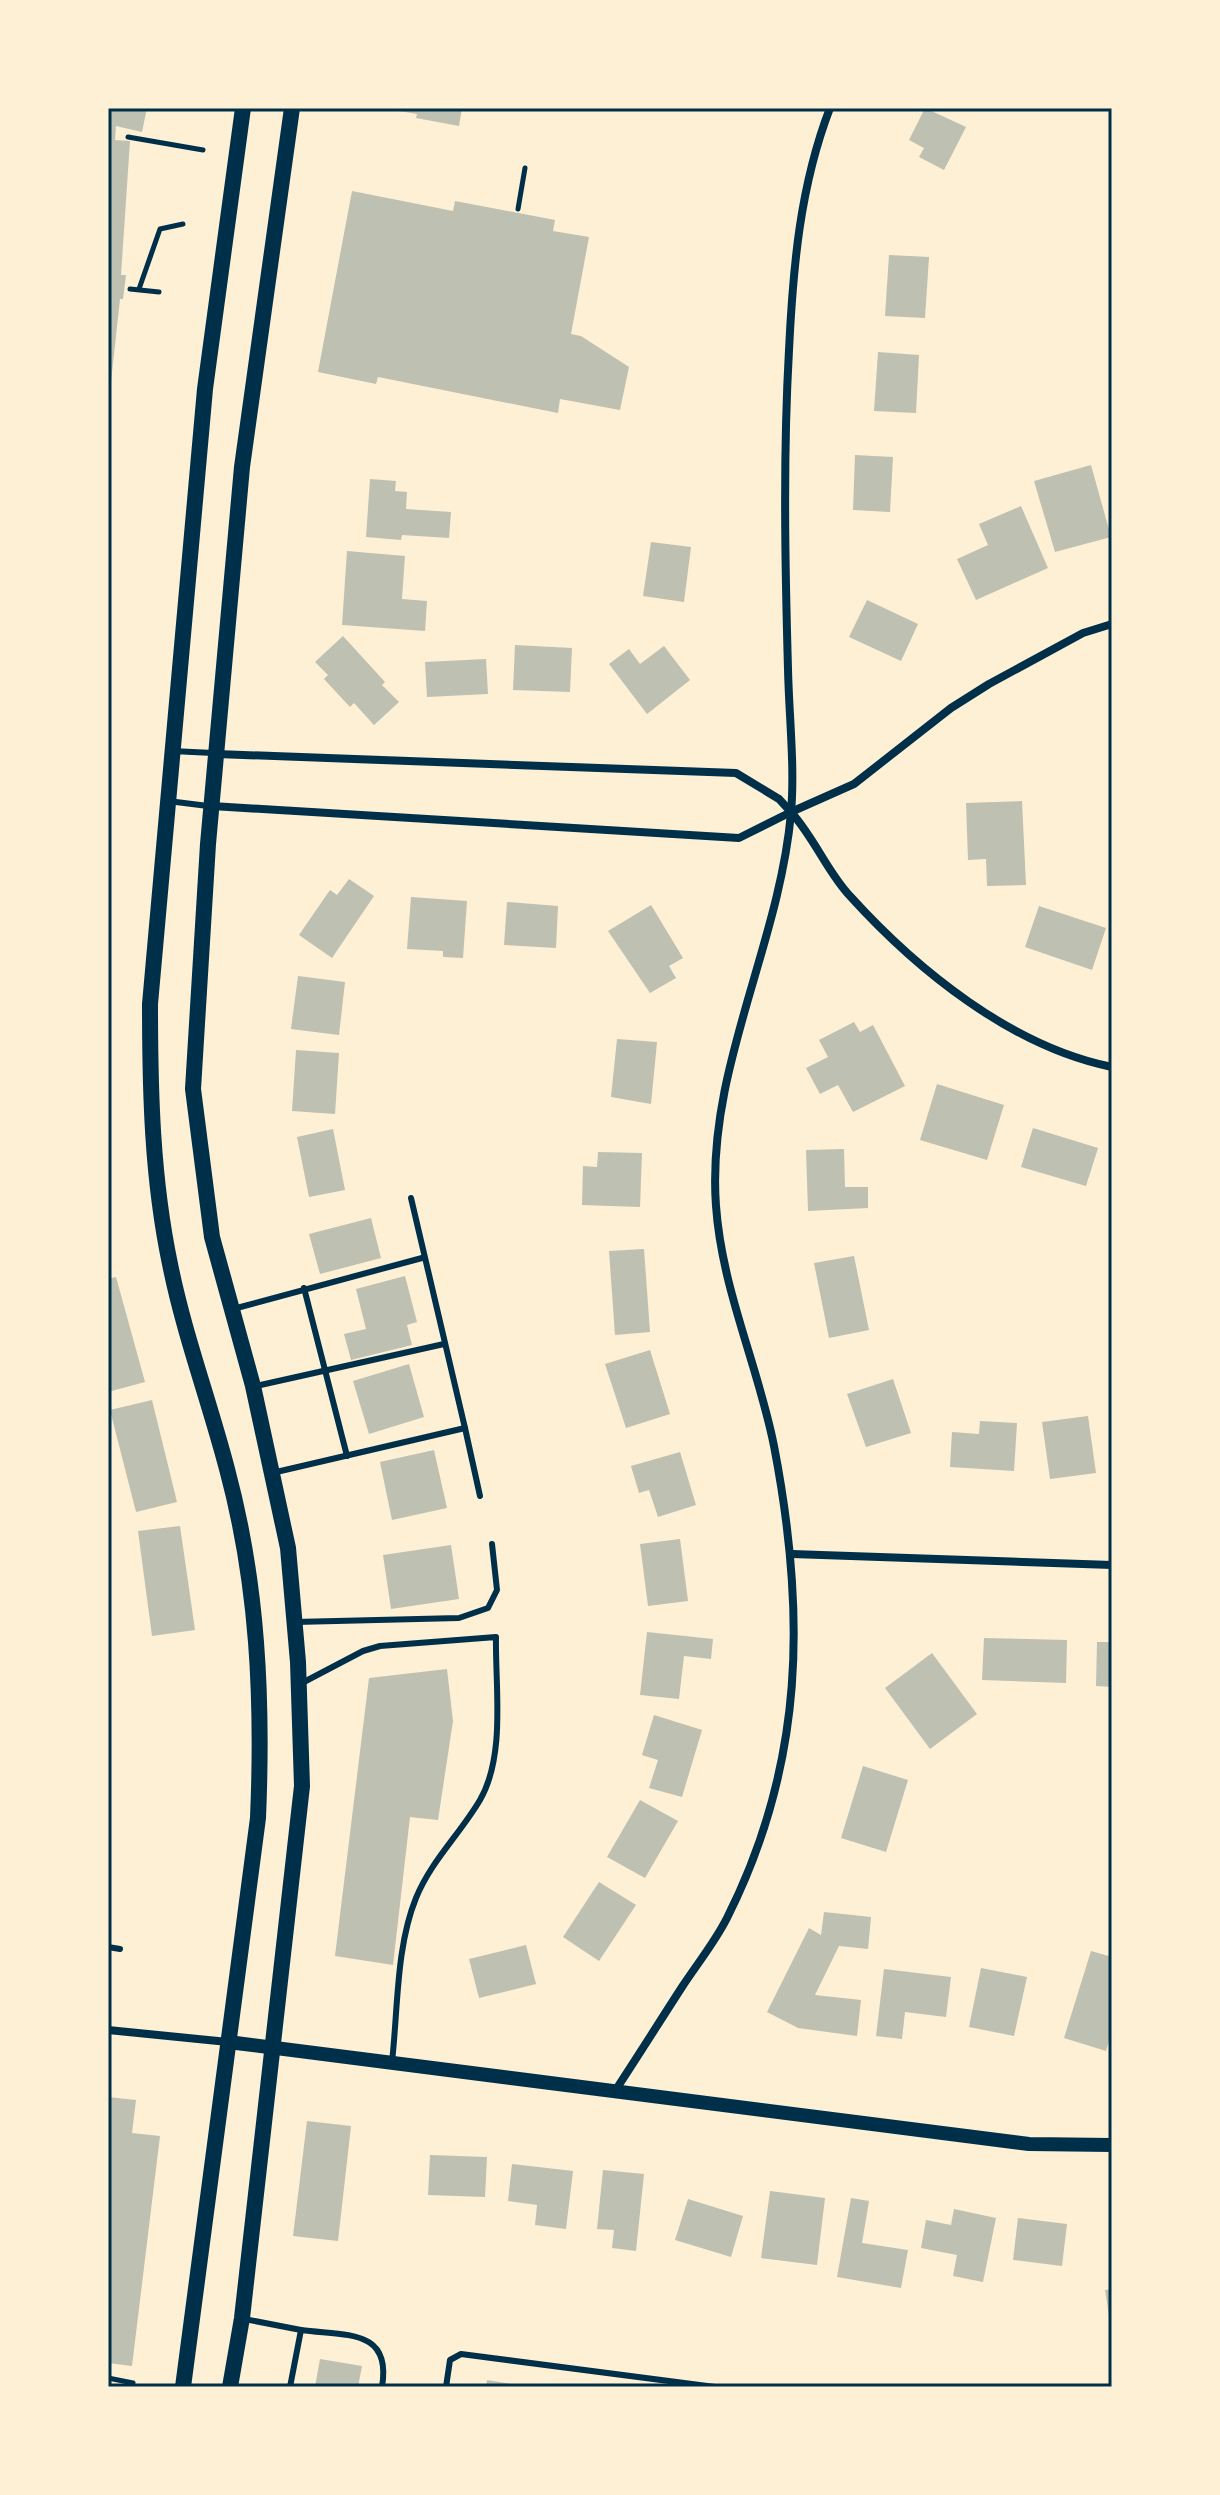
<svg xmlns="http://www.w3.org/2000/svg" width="1220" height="2495" font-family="Overpass,sans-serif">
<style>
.building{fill:#bec0b2}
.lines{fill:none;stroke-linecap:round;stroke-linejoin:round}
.path{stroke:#003049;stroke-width:5}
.service{stroke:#003049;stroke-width:6}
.minor{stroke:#003049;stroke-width:8}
.tertiary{stroke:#003049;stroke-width:14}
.secondary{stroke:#003049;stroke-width:16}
.neatline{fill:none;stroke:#003049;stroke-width:3}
</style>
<rect width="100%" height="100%" fill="#fdf0d5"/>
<g class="building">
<path d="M 108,108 L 147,108 L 142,132 L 116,126 L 115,140 L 130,141 L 121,275 L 126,275 L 123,299 L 120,299 L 110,391 Z"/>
<path d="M 381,108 L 462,108 L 459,126 L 416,118 L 417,114 Z"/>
<path d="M 925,108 L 966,127 L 944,170 L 919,157 L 924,148 L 909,140 Z"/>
<path d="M 352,191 L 453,211 L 455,201 L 555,220 L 553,231 L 589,237 L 571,334 L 581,336 L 629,367 L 620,410 L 560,399 L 558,413 L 378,377 L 376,384 L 318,372 Z"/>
<path d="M 889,255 L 929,257 L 925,318 L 885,316 Z"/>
<path d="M 878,352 L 919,355 L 916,413 L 874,411 Z"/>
<path d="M 855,455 L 893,457 L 890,512 L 853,510 Z"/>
<path d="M 1091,465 L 1111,537 L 1055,552 L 1034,481 Z"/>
<path d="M 370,479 L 396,481 L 395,491 L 407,492 L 406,509 L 451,512 L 449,538 L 402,535 L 401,540 L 366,537 Z"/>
<path d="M 1021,506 L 1048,568 L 976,600 L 957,559 L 988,545 L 979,524 Z"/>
<path d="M 651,542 L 691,547 L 684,602 L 643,596 Z"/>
<path d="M 347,551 L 405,556 L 402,599 L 427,601 L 425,631 L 342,625 Z"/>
<path d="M 867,600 L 918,624 L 901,661 L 849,637 Z"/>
<path d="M 343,636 L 385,682 L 382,685 L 399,702 L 374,725 L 354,703 L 350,707 L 324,679 L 328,675 L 315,662 Z"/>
<path d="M 515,645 L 572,648 L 570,692 L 513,690 Z"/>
<path d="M 664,646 L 690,680 L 647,714 L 609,664 L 629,649 L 640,664 Z"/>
<path d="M 486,659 L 488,694 L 427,697 L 425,662 Z"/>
<path d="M 1022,801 L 1026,885 L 987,886 L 986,859 L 968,860 L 966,803 Z"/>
<path d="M 349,879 L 374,896 L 332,958 L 299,935 L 330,890 L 337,895 Z"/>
<path d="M 411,897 L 467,901 L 463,958 L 443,957 L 443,951 L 407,949 Z"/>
<path d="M 507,902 L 558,906 L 556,948 L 504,945 Z"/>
<path d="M 651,905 L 683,958 L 669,966 L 676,978 L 650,993 L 608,931 Z"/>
<path d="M 1039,906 L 1106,928 L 1092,970 L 1025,947 Z"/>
<path d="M 298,976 L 345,982 L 339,1035 L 291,1029 Z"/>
<path d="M 854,1022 L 860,1032 L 873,1025 L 905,1086 L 853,1112 L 838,1085 L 820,1094 L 806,1068 L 828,1057 L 819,1040 Z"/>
<path d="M 617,1039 L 657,1042 L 651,1104 L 611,1097 Z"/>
<path d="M 296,1050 L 339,1053 L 335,1114 L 292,1111 Z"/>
<path d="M 937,1084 L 1004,1105 L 987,1160 L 920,1140 Z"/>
<path d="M 1033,1128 L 1098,1148 L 1086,1186 L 1021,1167 Z"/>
<path d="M 333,1129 L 345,1190 L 309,1197 L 297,1137 Z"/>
<path d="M 844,1149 L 845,1187 L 868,1187 L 868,1208 L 808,1211 L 806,1150 Z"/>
<path d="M 598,1152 L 642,1153 L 640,1207 L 582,1205 L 583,1166 L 597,1167 Z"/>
<path d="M 371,1218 L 381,1258 L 320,1274 L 309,1234 Z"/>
<path d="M 644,1249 L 650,1332 L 615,1335 L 609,1251 Z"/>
<path d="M 854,1256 L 869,1330 L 829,1338 L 814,1263 Z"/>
<path d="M 405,1276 L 417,1322 L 407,1325 L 412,1345 L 351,1360 L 344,1334 L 366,1329 L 356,1289 Z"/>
<path d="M 116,1277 L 145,1382 L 108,1392 L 108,1279 Z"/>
<path d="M 650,1350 L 670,1414 L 626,1428 L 605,1364 Z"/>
<path d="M 409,1364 L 424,1417 L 369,1434 L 353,1381 Z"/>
<path d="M 893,1379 L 911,1433 L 866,1447 L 847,1394 Z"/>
<path d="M 152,1400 L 177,1502 L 136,1512 L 110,1410 Z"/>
<path d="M 1088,1416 L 1096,1473 L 1050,1479 L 1042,1422 Z"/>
<path d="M 980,1421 L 1017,1423 L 1014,1471 L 950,1467 L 952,1432 L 979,1434 Z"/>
<path d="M 434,1450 L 447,1508 L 392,1520 L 380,1462 Z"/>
<path d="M 680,1452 L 696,1505 L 658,1517 L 649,1490 L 639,1493 L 631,1466 Z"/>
<path d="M 180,1526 L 195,1630 L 152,1636 L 138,1531 Z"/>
<path d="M 680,1539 L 688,1601 L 648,1606 L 640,1544 Z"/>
<path d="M 451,1545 L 459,1599 L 391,1609 L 383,1555 Z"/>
<path d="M 647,1632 L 713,1639 L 711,1659 L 684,1656 L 679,1699 L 640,1695 Z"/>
<path d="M 984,1638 L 1067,1640 L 1066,1683 L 982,1680 Z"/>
<path d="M 1097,1642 L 1112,1642 L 1112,1687 L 1096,1686 Z"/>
<path d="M 932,1653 L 977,1714 L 930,1749 L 885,1688 Z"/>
<path d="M 447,1669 L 453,1721 L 438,1820 L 410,1817 L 393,1965 L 335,1956 L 369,1678 Z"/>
<path d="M 654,1715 L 702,1730 L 682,1797 L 649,1788 L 658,1760 L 642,1755 Z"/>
<path d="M 863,1766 L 908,1780 L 886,1852 L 841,1838 Z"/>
<path d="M 640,1800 L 678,1821 L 645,1878 L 607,1857 Z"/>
<path d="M 599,1882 L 636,1905 L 599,1961 L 563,1937 Z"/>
<path d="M 824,1912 L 871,1917 L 868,1949 L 839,1946 L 815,1995 L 861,2000 L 857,2036 L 798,2028 L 767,2012 L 809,1928 L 821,1935 Z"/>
<path d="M 526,1945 L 536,1984 L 479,1998 L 469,1959 Z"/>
<path d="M 1091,1951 L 1112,1957 L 1112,2030 L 1106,2051 L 1064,2038 Z"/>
<path d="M 981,1968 L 1027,1977 L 1014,2036 L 969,2027 Z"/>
<path d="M 884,1969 L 951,1977 L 946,2017 L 905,2012 L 902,2039 L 876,2036 Z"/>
<path d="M 108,2097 L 136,2100 L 132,2133 L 160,2136 L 132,2366 L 108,2363 Z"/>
<path d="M 307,2121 L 351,2126 L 338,2241 L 293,2236 Z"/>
<path d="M 430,2155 L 487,2157 L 485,2197 L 428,2195 Z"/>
<path d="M 512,2164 L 573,2171 L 566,2229 L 535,2225 L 537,2205 L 508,2201 Z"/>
<path d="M 603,2170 L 644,2174 L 636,2251 L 612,2248 L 614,2230 L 597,2229 Z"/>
<path d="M 770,2191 L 825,2198 L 817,2265 L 761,2258 Z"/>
<path d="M 851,2198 L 869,2201 L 862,2243 L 908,2250 L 901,2288 L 837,2277 Z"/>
<path d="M 688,2199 L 743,2216 L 731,2257 L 675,2240 Z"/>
<path d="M 954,2209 L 996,2218 L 983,2282 L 953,2276 L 957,2255 L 921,2248 L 926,2220 L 951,2225 Z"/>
<path d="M 1018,2218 L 1067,2224 L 1062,2266 L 1013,2260 Z"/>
<path d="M 1112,2289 L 1112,2322 L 1110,2322 L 1105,2290 Z"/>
<path d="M 320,2359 L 362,2366 L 358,2387 L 315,2387 Z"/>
<path d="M 487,2380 L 518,2385 L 518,2387 L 486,2387 Z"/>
</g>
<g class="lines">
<g class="path">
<path d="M 128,137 L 203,150"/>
<path d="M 518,209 L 525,168"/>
<path d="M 130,289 L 159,292"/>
<path d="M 139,289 L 160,229 L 183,224"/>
<path d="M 108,2378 L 133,2383"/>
</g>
<g class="service">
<path d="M 172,751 L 213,753"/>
<path d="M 168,801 L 208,806"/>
<path d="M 304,1288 L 347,1456"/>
<path d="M 233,1309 L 422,1258"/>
<path d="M 256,1386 L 444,1344"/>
<path d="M 465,1428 L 480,1496"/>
<path d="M 272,1473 L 465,1428 L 411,1198"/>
<path d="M 295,1622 L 459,1618 L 488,1608 L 497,1590 L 492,1544"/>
<path d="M 302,1683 L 363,1651 L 380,1646 L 496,1637 C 495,1686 506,1755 480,1800 C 460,1834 431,1861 416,1898 C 396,1947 398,2009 392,2062"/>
<path d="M 108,1947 L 120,1949"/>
<path d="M 244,2319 L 301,2330 L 290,2387"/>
<path d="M 301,2330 C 345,2336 392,2328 382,2387"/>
<path d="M 446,2387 L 450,2360 L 461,2354 L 715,2387"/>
</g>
<g class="minor">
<path d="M 1112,624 L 1083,633 L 989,684 L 951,708 L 854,784 L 791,812 C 815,839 828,873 850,896 C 917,970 1012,1047 1112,1067"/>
<path d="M 212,806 L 739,838 L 791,812 L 779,799 L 736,773 L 217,754"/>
<path d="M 792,1554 L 1112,1565"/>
<path d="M 108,2030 L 228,2042"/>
<path d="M 615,2091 C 638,2056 660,2021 682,1987 C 697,1964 715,1942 727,1918 C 805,1763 806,1612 774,1446 C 758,1365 722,1290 716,1206 C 706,1070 779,947 791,813 C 795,767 789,716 788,669 C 785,563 783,457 789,350 C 793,267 800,186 830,108"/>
</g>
<path class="tertiary" d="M 228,2042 L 1029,2144 L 1112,2145"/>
<g class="secondary">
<path d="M 183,2387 L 258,1818 C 263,1699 258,1584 227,1469 C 209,1400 184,1334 170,1264 C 152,1178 150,1092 150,1004 L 205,389 L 243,108"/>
<path d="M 230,2387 L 242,2318 L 302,1786 L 298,1662 L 288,1548 L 253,1386 L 212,1237 L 193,1089 L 208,844 L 242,467 L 292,108"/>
</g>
</g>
<rect width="1220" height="2495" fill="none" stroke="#fdf0d5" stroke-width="220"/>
<rect x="110" y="110" width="1000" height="2275" class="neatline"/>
</svg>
